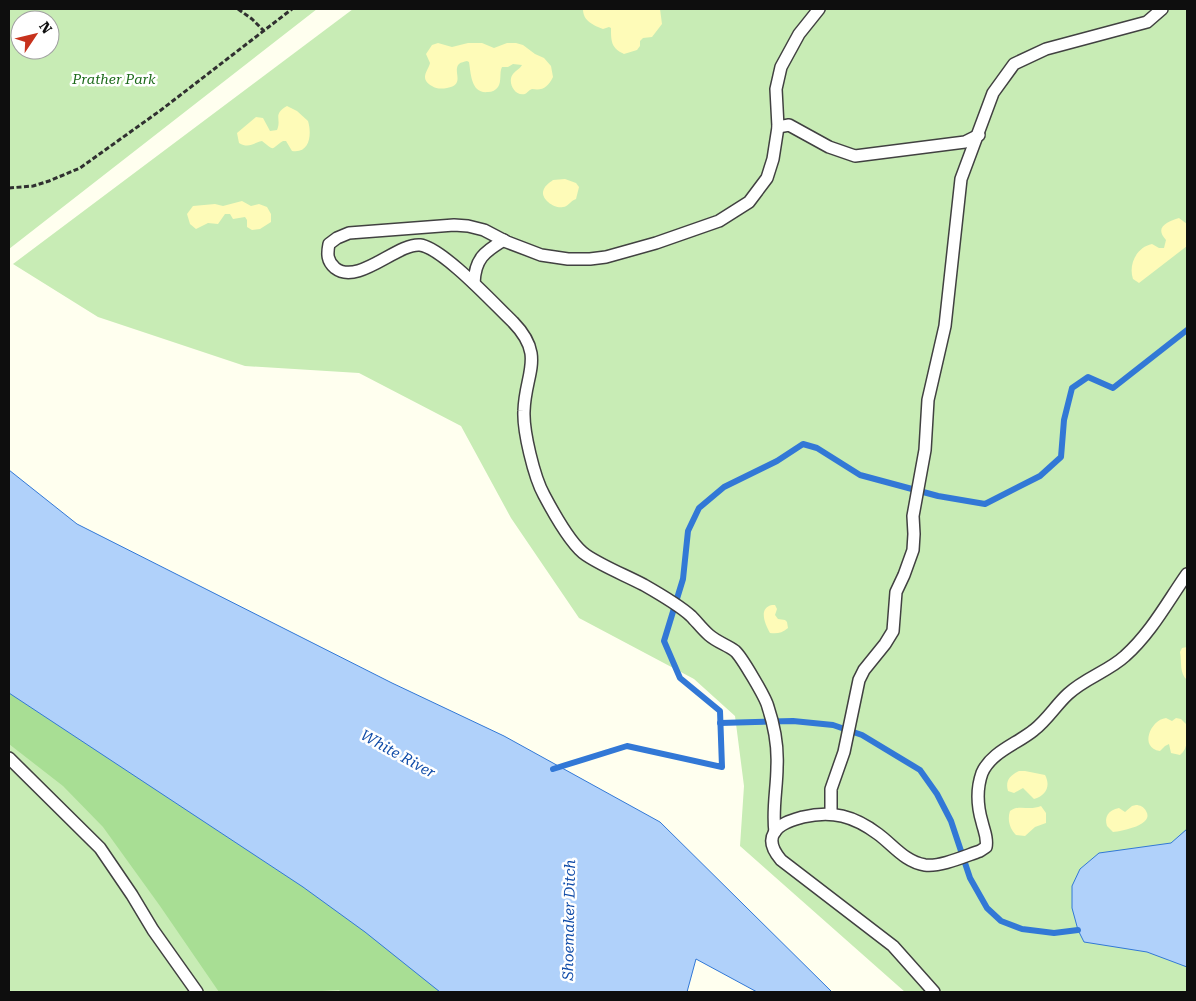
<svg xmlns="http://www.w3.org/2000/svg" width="1196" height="1001" font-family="'Roboto Serif',serif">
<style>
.green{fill:#c8ecb5;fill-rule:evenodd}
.forest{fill:#a8de94}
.sand{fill:#fefbb8}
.water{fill:#b0d1fa;stroke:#3278d6}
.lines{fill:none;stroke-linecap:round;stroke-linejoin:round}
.stream{stroke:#3278d6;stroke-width:6}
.lane-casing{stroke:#414141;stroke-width:14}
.path{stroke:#303030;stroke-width:3;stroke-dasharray:5 2.5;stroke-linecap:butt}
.lane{stroke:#fff;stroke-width:11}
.labels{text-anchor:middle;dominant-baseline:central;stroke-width:5;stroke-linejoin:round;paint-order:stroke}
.park-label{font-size:14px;font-style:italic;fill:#1c6a1a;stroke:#fff}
.water-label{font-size:15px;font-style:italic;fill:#0f4ba8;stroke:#fff}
</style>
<rect width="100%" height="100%" fill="#ffffef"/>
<g class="green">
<path d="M 9,9 L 317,9 L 9,249 ZM 20,20 L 50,20 L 50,50 L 20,50 Z"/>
<path d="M 353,9 L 1187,9 L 1187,992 L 905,992 L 740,846 L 744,786 L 735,716 L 694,679 L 579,618 L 511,518 L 461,426 L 359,373 L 245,366 L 98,317 L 13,264 Z"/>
<path d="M 9,730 L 373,992 L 9,992 Z"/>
</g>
<path class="forest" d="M 9,658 L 662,992 L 341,992 L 339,990 L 305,992 L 219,992 L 160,906 L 103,827 L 63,786 L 9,744 Z"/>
<g class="sand">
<path d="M 583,9 L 660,9 L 662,24 L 652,37 L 643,38 L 640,41 L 640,46 L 637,50 L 624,54 C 611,48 611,41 611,28 L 609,27 L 603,29 C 593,25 583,21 583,9 Z"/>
<path d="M 438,43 L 452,47 L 468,43 L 482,43 L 494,48 L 507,43 L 516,43 L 523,45 L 535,54 L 544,58 L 551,66 L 553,77 C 548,87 543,91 532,89 C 529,90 527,93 525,94 C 514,97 507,81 513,74 C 516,70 520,69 522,65 L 513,64 L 508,67 L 502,67 C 499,73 502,81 498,87 C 496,90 492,92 488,92 C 471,94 471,74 469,62 L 467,61 C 464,62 461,62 459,64 C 452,71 466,85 447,88 C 442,89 436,89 432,86 C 428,84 425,81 425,77 C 425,72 429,68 430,63 L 426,54 L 432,45 Z"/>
<path d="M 287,106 L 297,111 L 308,121 C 312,134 310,154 292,151 L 286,141 L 283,141 C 270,149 276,152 262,141 C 253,143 249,149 239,143 L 237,133 L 256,117 L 263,118 L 270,131 L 277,130 C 282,118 272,115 287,106 Z"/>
<path d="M 565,179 L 576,183 L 579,187 L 576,199 C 570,201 568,207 563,207 C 555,209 542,200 543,192 C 544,186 549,183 553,180 Z"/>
<path d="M 242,201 L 251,206 L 259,204 L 267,207 L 271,214 L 271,222 L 260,229 L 252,230 L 247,227 L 247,220 L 245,217 L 233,219 L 230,214 L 225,214 L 218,224 L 208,223 L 196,229 L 190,224 L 187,214 L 193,206 L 215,204 L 223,206 Z"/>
<path d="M 1179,218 L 1187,224 L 1187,246 L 1139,283 L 1133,279 C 1128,264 1137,247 1152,244 L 1159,248 L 1164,248 L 1166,240 C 1154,227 1167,222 1179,218 Z"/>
<path d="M 772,605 L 775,605 L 777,609 L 775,615 L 778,619 L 785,620 L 787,622 L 788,628 C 782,633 777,634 770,633 C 765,624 758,608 772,605 Z"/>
<path d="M 1187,647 L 1187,680 C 1179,673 1182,662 1180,652 L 1182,648 Z"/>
<path d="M 1166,718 L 1172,721 L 1176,718 L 1181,719 L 1187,725 C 1187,736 1189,748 1180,755 L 1171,753 L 1169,744 L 1165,746 L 1160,751 C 1139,748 1150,720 1166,718 Z"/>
<path d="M 1019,771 L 1025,771 L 1045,775 C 1051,786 1046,796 1034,799 L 1023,788 L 1014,793 L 1008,791 C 1005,781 1010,775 1019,771 Z"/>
<path d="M 1136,805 C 1140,805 1144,807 1146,811 C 1155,825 1122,831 1113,832 L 1107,826 C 1104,817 1108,810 1119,808 L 1125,812 L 1132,806 Z"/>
<path d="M 1041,806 L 1046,813 L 1046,823 L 1035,827 L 1025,836 L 1016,835 C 1010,829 1007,820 1010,811 C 1019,804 1029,811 1041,806 Z"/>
</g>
<g class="water">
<path d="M 9,470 L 77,524 L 392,683 L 504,736 L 660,822 L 832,992 L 757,992 L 696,959 L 687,992 L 440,992 L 365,932 L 303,887 L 9,693 Z"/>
<path d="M 1187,829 L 1187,967 L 1147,952 L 1084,942 L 1078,930 L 1072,908 L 1072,886 L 1080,869 L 1099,853 L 1171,843 Z"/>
</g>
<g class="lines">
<g class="stream">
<path d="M 720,723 L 793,721 L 833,725 L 862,735 L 920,770 L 937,794 L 951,821 L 970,878 L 987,908 L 1001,921 L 1022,929 L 1054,933 L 1078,930"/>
<path d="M 553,769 L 627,746 L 722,767 L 720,711 L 680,678 L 664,641 L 683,579 L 688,531 L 699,508 L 724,487 L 777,461 L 803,444 L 817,448 L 860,475 L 938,496 L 985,504 L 1040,476 L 1061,457 L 1064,420 L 1072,388 L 1088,377 L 1113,388 L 1187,330"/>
</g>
<g class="lane-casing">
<g id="lane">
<path d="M 778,127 L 789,125 L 829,147 L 855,156 L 965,142 L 979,135"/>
<path d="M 474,283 C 475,259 484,252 504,240"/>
<path d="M 9,758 L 100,848 L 132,895 L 153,930 L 197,992"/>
<path d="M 831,813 L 831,789 L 844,752 L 859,680 L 864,670 L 885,644 L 893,631 L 896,592 L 904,575 L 913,550 L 914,534 L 913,516 L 925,450 L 928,400 L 945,326 L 961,179 L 993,93 L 1014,64 L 1046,49 L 1147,22 L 1162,9"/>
<path d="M 775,832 C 772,810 777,788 777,767 C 778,748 774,725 768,707 C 766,698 741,656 735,651 C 727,645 717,642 709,635 C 702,629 697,622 691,616 C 679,605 658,593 644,585 C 625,575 604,567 586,555 C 571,545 553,512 544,495 C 534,477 523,431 524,411 C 525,373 546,356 513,322 C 495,305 443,248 420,245 C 397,243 358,286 335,268 C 327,261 327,254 329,244 L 337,238 L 349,233 L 454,225 L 468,226 L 484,230 L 507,242 L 541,255 L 568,259 L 590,259 L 606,257 L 656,243 L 719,221 L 749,202 L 767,178 L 773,159 L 778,127 L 776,89 L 781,67 L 799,34 L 819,9"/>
<path d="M 934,992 L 893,946 L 781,860 C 775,853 768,843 774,833 C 780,823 793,820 803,817 C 832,810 854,816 878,834 C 893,845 905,862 925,865 C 941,867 965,856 980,851 L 986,847 C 988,838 984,831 982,822 C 977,805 976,790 982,773 C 991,752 1017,744 1034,730 C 1047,720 1056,705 1068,694 C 1085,678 1109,671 1125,656 C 1151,633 1168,601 1187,574"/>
</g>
</g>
<g class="path">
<path d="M 238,9 L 252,19 L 264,31"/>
<path d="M 9,188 L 33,186 L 49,181 L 80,168 L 161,110 L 292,9"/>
</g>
<use href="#lane" class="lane"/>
</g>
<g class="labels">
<g class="park-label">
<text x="114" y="79">Prather Park</text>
</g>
<g class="water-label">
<text transform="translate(398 754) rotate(29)">White River</text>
<text transform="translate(569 920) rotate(-89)">Shoemaker Ditch</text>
</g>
</g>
<rect width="1196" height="1001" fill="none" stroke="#0e0e0e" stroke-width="20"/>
<g transform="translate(35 35) rotate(55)"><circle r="24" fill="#ffffff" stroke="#9f9f9f"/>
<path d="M0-4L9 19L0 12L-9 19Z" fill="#c7321d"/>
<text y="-8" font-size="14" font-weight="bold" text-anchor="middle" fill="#0e0e0e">N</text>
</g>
</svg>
